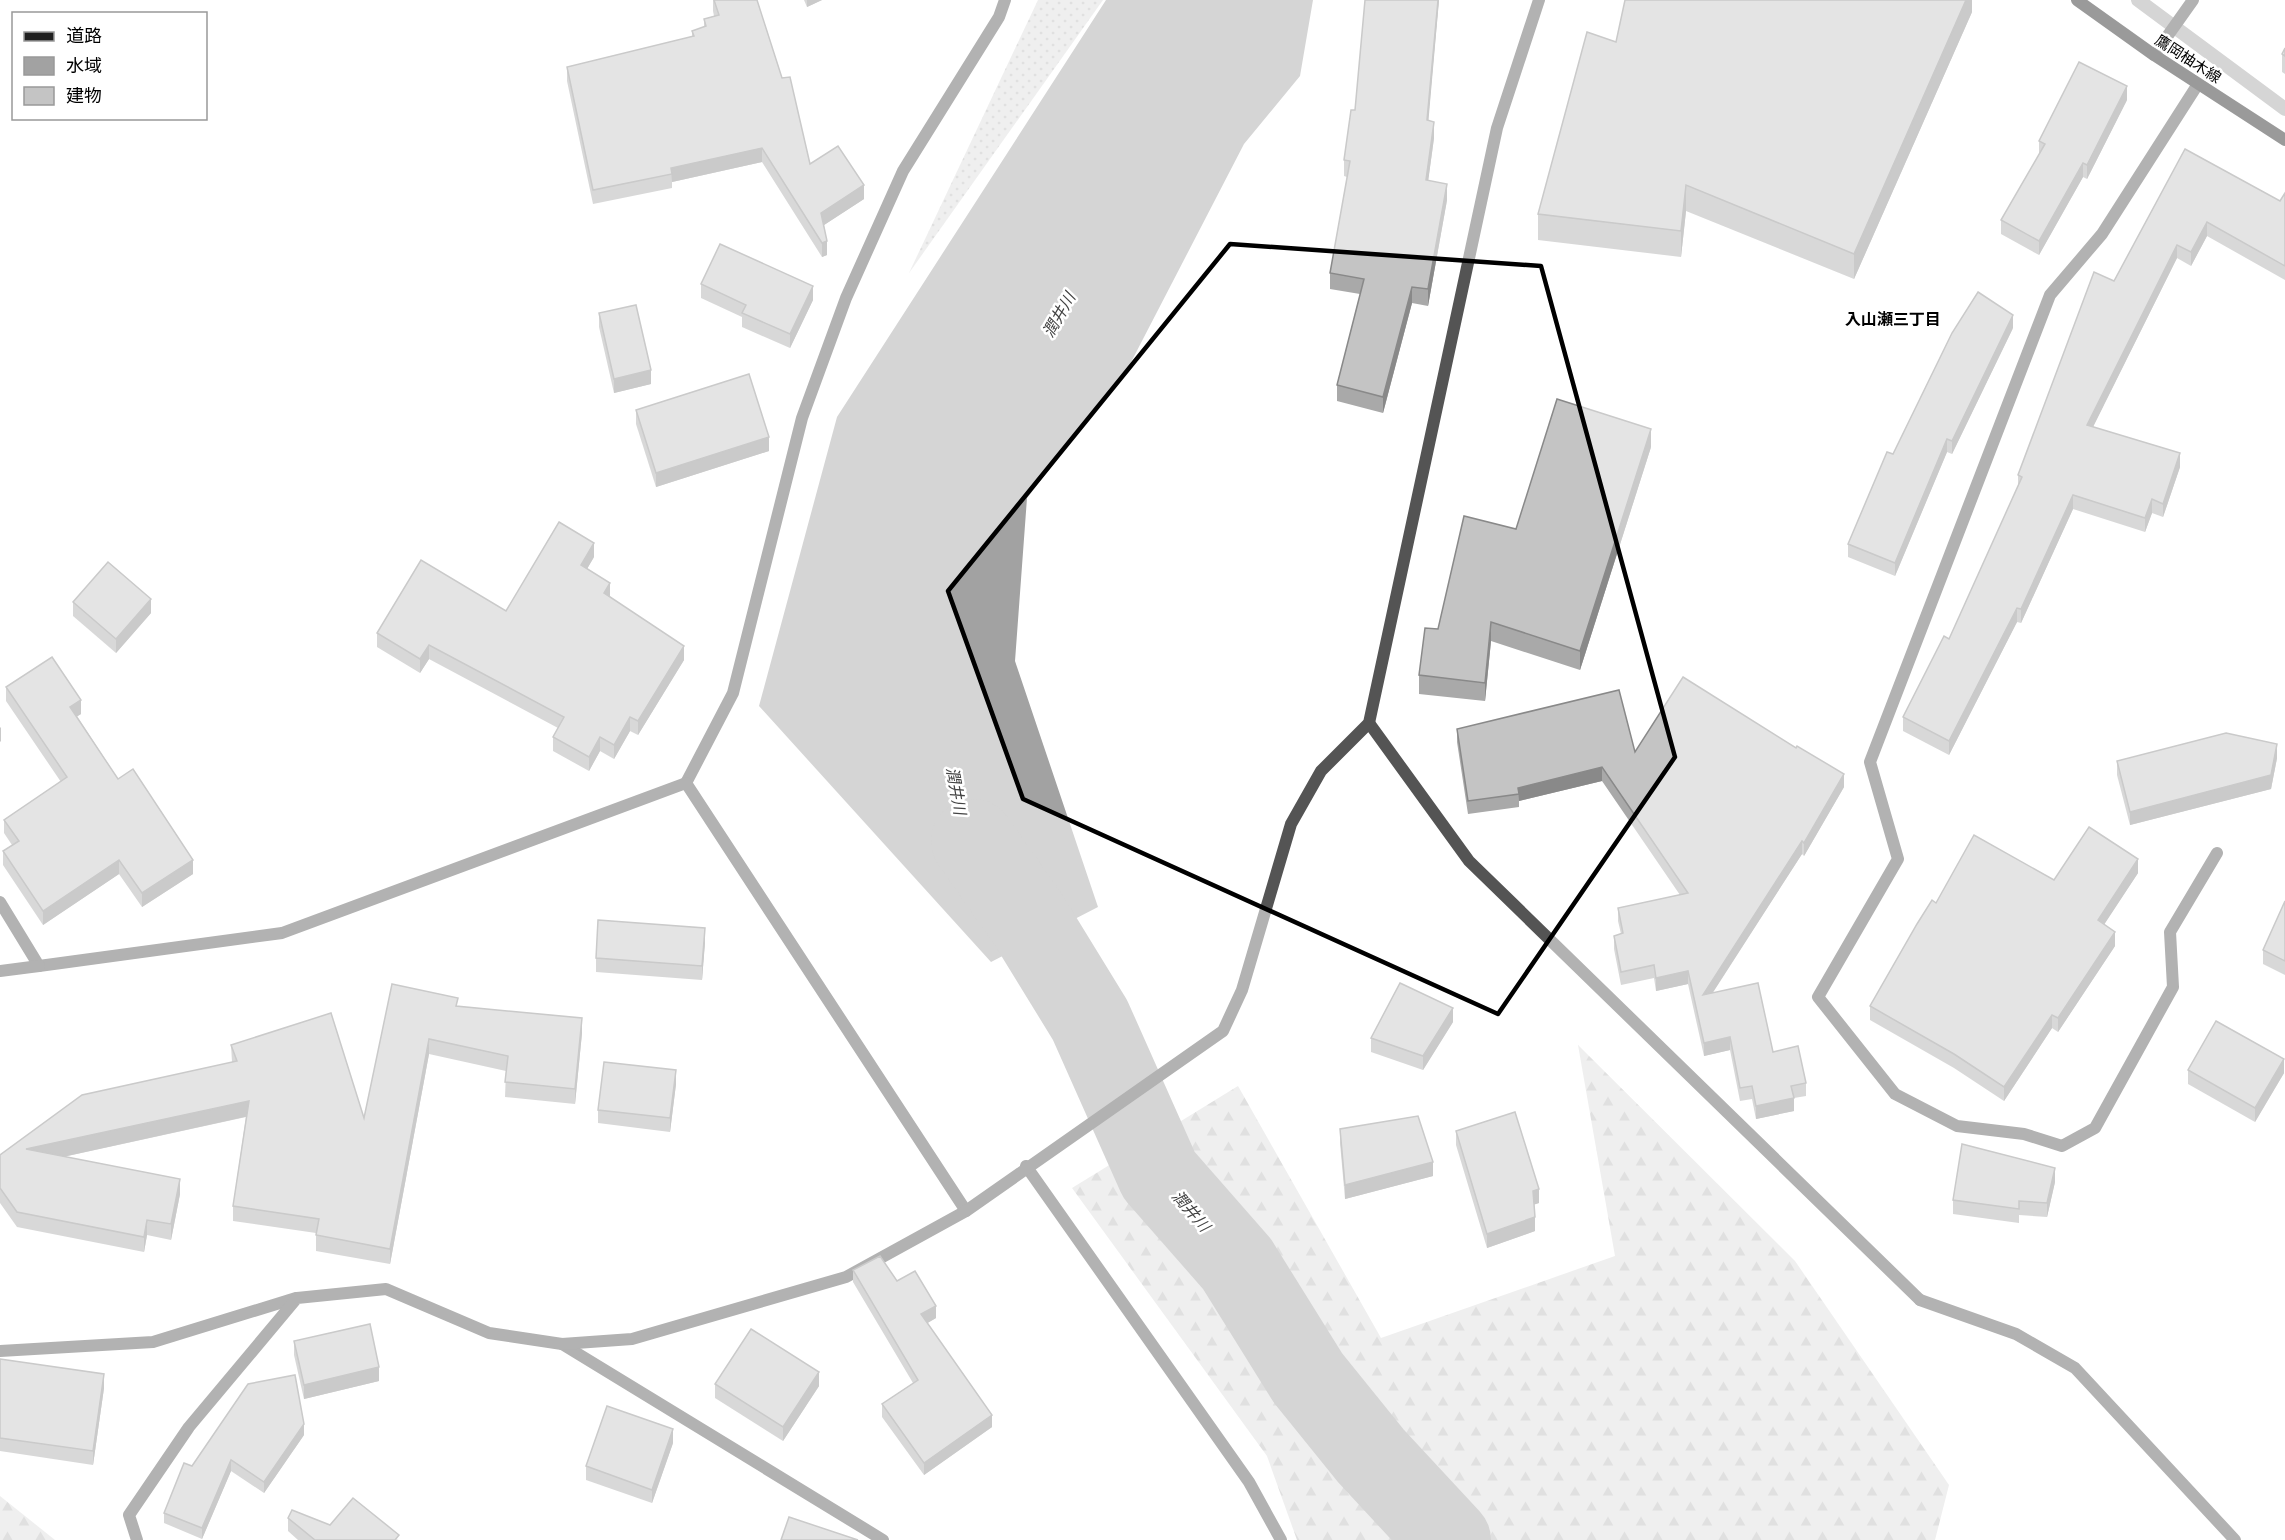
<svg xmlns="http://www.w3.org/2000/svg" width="2285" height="1540" font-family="'DejaVu Sans','Noto Sans JP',sans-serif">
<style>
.grass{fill:url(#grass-dots)}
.forest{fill:url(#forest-firs)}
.water{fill:#a2a2a2}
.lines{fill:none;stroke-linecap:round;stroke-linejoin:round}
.stream{stroke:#a2a2a2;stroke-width:14}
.river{stroke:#a2a2a2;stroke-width:84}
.lane{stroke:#545454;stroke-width:12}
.street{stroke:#545454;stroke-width:12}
.secondary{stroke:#212121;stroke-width:12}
.wall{fill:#a9a9a9}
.shaded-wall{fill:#898989}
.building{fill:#c4c4c4;stroke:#898989;stroke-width:1.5}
.marked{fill:none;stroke:#000;stroke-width:4.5;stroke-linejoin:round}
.labels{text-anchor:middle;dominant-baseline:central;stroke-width:5;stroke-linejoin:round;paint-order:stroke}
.street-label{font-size:15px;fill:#000;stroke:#fff}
.water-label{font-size:16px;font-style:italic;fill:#434343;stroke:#fff}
.neighbourhood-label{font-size:16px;font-weight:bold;fill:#000;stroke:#fff}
</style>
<defs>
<pattern id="grass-dots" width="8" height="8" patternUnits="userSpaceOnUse" patternTransform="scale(1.5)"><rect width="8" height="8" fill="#dbdbdb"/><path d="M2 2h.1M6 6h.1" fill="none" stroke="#bababa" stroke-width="1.8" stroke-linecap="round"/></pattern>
<pattern id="forest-firs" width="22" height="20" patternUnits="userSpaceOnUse" patternTransform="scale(1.5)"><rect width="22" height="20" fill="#dbdbdb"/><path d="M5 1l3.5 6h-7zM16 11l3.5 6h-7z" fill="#bababa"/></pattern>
</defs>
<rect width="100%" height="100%" fill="#fff"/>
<path class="grass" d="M 1038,0 L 1103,0 L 909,273 Z"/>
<g class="forest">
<path d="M 1578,1045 L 1795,1261 L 1949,1485 L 1935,1540 L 1297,1540 L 1267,1456 L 1072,1188 L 1238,1086 L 1381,1338 L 1615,1256 Z"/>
<path d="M 0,1496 L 55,1540 L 0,1540 Z"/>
</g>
<path class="water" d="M 1106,0 L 1313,0 L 1300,76 L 1244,144 L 1128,368 L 1027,498 L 1015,661 L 1098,907 L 991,962 L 759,706 L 837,417 Z"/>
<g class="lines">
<path class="stream" d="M 2138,0 L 2285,109"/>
<path class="river" d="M 973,841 L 1028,919 L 1090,1020 L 1159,1175 L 1237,1264 L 1308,1378 L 1371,1456 L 1449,1540"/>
<g class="lane">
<path d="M 1920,1300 L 2016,1334 L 2075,1368 L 2235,1540"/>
<path d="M 562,1344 L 883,1540"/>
</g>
<g class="street">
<path d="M 2154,55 L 2193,0"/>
<path d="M 2198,84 L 2102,234 L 2050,295 L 1870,762 L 1898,859 L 1818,997 L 1895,1094 L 1957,1126 L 2024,1134 L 2062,1146 L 2095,1128 L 2173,987 L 2170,932 L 2217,853"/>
<path d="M 1369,723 L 1469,861 L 1920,1300"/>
<path d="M 686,783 L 733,693 L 802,418 L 846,298 L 903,171 L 999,17 L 1005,0"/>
<path d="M 0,902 L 39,966 L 282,933 L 686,783 L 966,1211"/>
<path d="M 0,971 L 39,966"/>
<path d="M 1026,1166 L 1249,1482 L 1281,1540"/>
<path d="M 0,1351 L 153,1342 L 296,1298"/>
<path d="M 137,1540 L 129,1515 L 189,1427 L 297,1298 L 386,1289 L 489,1333 L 562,1344 L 632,1339 L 846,1277 L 966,1211 L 1223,1031 L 1242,990 L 1291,824 L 1321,771 L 1369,723 L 1497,128 L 1539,0"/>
</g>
<path class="secondary" d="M 2077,0 L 2154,55 L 2285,140"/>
</g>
<g class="wall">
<path d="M 713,0 L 757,0 L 810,164 L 864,199 L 824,225 L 827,255 L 822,257 L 762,162 L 672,182 L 672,188 L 593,204 L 567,81 L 567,67 L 692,37 L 692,31 L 704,27 L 704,19 L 714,16 L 713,11 Z"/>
<path d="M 804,0 L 822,0 L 807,7 Z"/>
<path d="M 1365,0 L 1439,0 L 1428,121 L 1434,138 L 1428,181 L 1447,200 L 1428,306 L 1412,303 L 1383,413 L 1337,401 L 1337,385 L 1360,294 L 1330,289 L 1330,273 L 1347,177 L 1344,176 L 1344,160 L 1355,110 Z"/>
<path d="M 1972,0 L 1972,12 L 1854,279 L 1686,211 L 1681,257 L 1538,240 L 1538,214 L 1616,42 Z"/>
<path d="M 2285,48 L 2285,74 L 2282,72 L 2282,54 Z"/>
<path d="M 2127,100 L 2087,179 L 2083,177 L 2039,255 L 2001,234 L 2001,220 L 2039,155 L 2039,141 Z"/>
<path d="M 2185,149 L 2280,201 L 2285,193 L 2285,280 L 2207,236 L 2191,266 L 2177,258 L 2093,427 L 2180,467 L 2163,517 L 2152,513 L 2145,532 L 2073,509 L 2021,623 L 2017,622 L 1949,755 L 1903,731 L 1903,717 L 1949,639 L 2018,488 L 2018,475 L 2114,281 Z"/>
<path d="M 701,284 L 813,300 L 790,348 L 742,327 L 742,317 L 701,298 Z"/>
<path d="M 599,313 L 651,384 L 614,393 L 599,327 Z"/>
<path d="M 2013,328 L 1952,454 L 1947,452 L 1895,576 L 1848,557 L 1848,544 L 1893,454 Z"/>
<path d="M 636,410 L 769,451 L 656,487 L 636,424 Z"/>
<path d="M 1651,447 L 1580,670 L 1491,641 L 1485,701 L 1419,694 L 1419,675 L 1438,629 L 1516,529 Z"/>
<path d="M 594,557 L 587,569 L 610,597 L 684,660 L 638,735 L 630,731 L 614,759 L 600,751 L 589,771 L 553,751 L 553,737 L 558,728 L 429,659 L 420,673 L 377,647 L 377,633 L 506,611 Z"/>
<path d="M 73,602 L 151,613 L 116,653 L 73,616 Z"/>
<path d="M 6,687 L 81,714 L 77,716 L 118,779 L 193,874 L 142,907 L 119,874 L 43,925 L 3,865 L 3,851 L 12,845 L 4,833 L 4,820 L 61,782 L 6,701 Z"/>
<path d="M 1457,729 L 1635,752 L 1844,787 L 1804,856 L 1802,854 L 1712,993 L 1806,1083 L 1806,1096 L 1794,1098 L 1794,1111 L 1756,1119 L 1752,1099 L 1740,1101 L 1730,1050 L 1704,1056 L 1688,984 L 1656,991 L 1654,978 L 1621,985 L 1614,949 L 1614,936 L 1621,934 L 1618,921 L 1618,908 L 1680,895 L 1602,781 L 1519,801 L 1519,807 L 1468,814 L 1457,742 Z"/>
<path d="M 2277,758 L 2271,789 L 2130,825 L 2117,775 L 2117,761 Z"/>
<path d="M 2138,873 L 2104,924 L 2115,946 L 2058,1032 L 2052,1028 L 2004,1101 L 1954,1068 L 1870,1020 L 1870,1006 L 1936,903 L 2054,880 Z"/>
<path d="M 2285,901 L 2285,975 L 2263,964 L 2263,950 Z"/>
<path d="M 705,942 L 702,980 L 596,972 L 596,958 Z"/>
<path d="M 458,1006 L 582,1033 L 575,1104 L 505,1097 L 506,1071 L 429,1054 L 390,1264 L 316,1251 L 316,1233 L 233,1221 L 233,1206 L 246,1117 L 63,1157 L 180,1194 L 171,1240 L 147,1235 L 144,1252 L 17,1227 L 0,1203 L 0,1155 L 232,1062 L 231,1045 L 364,1118 Z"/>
<path d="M 1453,1022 L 1423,1070 L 1371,1052 L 1371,1038 Z"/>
<path d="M 2188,1070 L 2284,1073 L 2255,1122 L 2188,1084 Z"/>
<path d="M 676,1084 L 670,1132 L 598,1123 L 598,1110 Z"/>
<path d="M 1340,1129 L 1433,1176 L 1345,1199 L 1340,1143 Z"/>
<path d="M 1456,1131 L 1539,1203 L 1534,1204 L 1535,1231 L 1487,1248 L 1456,1145 Z"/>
<path d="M 2055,1182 L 2047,1217 L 2019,1215 L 2019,1223 L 1953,1214 L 1953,1200 Z"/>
<path d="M 853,1270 L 897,1281 L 936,1318 L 927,1323 L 992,1427 L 924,1475 L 882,1417 L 882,1404 L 913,1383 L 853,1282 Z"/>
<path d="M 294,1341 L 379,1381 L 304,1399 L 294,1355 Z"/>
<path d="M 0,1359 L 104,1388 L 93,1465 L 0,1451 Z"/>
<path d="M 715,1384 L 819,1386 L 783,1441 L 715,1398 Z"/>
<path d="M 304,1435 L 264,1493 L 231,1471 L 202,1539 L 164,1523 L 164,1513 L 192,1466 Z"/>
<path d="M 673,1443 L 652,1503 L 586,1480 L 586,1466 Z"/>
<path d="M 288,1518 L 330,1525 L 399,1540 L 298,1540 L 288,1531 Z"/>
</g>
<g class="shaded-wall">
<path d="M 807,0 L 822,0 L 807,7 Z"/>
<path d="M 1438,0 L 1439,0 L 1427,137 L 1427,120 Z"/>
<path d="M 1966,0 L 1972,0 L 1972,12 L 1854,279 L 1854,254 Z"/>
<path d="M 2127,86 L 2127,100 L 2087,179 L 2087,165 Z"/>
<path d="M 1434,122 L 1434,138 L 1426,197 L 1426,180 Z"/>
<path d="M 762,148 L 762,162 L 672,182 L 671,168 Z"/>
<path d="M 2083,163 L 2083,177 L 2039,255 L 2039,241 Z"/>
<path d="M 1447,184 L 1447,200 L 1428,306 L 1428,289 Z"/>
<path d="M 864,185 L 864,199 L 821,227 L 821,213 Z"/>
<path d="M 1686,185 L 1686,211 L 1681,257 L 1681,231 Z"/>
<path d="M 2207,222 L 2207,236 L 2191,266 L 2191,252 Z"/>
<path d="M 827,241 L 827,255 L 822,257 L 822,243 Z"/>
<path d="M 2177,245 L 2177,258 L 2087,439 L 2087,425 Z"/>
<path d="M 813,286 L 813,300 L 790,348 L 790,334 Z"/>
<path d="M 1412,287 L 1412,303 L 1383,413 L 1383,397 Z"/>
<path d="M 2013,315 L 2013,328 L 1952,454 L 1952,441 Z"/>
<path d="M 651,370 L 651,384 L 614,393 L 614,379 Z"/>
<path d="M 1651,429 L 1651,447 L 1580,670 L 1580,651 Z"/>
<path d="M 769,437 L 769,451 L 656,487 L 656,473 Z"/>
<path d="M 1947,439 L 1947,452 L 1895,576 L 1895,563 Z"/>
<path d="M 2180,453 L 2180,467 L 2163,517 L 2163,504 Z"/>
<path d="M 2073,495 L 2073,509 L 2021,623 L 2021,609 Z"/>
<path d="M 2152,499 L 2152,513 L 2145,532 L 2145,518 Z"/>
<path d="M 594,543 L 594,557 L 581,579 L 581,565 Z"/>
<path d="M 610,583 L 610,597 L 604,607 L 604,593 Z"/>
<path d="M 151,599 L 151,613 L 116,653 L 116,639 Z"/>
<path d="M 2017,608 L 2017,622 L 1949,755 L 1949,741 Z"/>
<path d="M 1491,622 L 1491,641 L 1485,701 L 1485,683 Z"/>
<path d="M 429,645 L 429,659 L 420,673 L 420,659 Z"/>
<path d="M 684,646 L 684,660 L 638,735 L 638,721 Z"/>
<path d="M 81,700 L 81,714 L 70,721 L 70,707 Z"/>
<path d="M 630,717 L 630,731 L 614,759 L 614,745 Z"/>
<path d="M 1,727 L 1,741 L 0,742 L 0,728 Z"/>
<path d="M 600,737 L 600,751 L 589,771 L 589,757 Z"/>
<path d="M 2277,744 L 2277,758 L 2271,789 L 2130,825 L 2130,812 Z"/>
<path d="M 1602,767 L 1602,781 L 1519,801 L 1518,788 Z"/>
<path d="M 1844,774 L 1844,787 L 1804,856 L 1804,843 Z"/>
<path d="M 1802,841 L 1802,854 L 1703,1008 L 1703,995 Z"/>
<path d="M 2138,859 L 2138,873 L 2098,934 L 2098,920 Z"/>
<path d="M 119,860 L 119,874 L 43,925 L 43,911 Z"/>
<path d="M 193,860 L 193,874 L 142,907 L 142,893 Z"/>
<path d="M 705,928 L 705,942 L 702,980 L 702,966 Z"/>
<path d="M 2115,932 L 2115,946 L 2058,1032 L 2058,1018 Z"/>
<path d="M 1688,971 L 1688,984 L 1656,991 L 1656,978 Z"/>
<path d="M 1453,1008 L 1453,1022 L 1423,1070 L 1423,1056 Z"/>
<path d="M 2052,1015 L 2052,1028 L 2004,1101 L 2004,1087 Z"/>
<path d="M 582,1018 L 582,1033 L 575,1104 L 575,1089 Z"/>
<path d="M 1730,1037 L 1730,1050 L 1704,1056 L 1704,1043 Z"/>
<path d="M 429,1039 L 429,1054 L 390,1264 L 390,1249 Z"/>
<path d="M 2284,1059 L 2284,1073 L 2255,1122 L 2255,1108 Z"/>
<path d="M 676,1070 L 676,1084 L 670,1132 L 670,1118 Z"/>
<path d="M 1794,1098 L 1794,1111 L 1756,1119 L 1756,1106 Z"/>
<path d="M 249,1101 L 249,1116 L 26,1165 L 26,1149 Z"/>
<path d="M 1433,1162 L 1433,1176 L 1345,1199 L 1345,1185 Z"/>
<path d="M 2055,1168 L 2055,1182 L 2047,1217 L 2047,1203 Z"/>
<path d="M 180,1179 L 180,1194 L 171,1240 L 171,1224 Z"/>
<path d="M 1539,1189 L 1539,1203 L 1533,1205 L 1533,1191 Z"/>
<path d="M 1535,1217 L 1535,1231 L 1487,1248 L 1487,1234 Z"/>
<path d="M 147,1220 L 147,1235 L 144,1252 L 144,1237 Z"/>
<path d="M 936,1306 L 936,1318 L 921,1327 L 921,1314 Z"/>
<path d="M 379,1367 L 379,1381 L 304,1399 L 304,1385 Z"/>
<path d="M 819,1372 L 819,1386 L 783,1441 L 783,1427 Z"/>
<path d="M 104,1374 L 104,1388 L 93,1465 L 93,1451 Z"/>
<path d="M 992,1415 L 992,1427 L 924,1475 L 924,1463 Z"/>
<path d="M 304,1424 L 304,1435 L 264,1493 L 264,1482 Z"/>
<path d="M 673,1429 L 673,1443 L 652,1503 L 652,1490 Z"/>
<path d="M 231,1460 L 231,1471 L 202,1539 L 202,1528 Z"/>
</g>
<g class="building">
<path d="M 714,0 L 757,0 L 782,78 L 790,77 L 810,164 L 838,146 L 864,185 L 821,213 L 827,241 L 822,243 L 762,148 L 671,168 L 672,174 L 593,190 L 567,67 L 694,36 L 692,31 L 706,26 L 704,19 L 719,15 Z"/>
<path d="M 1365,0 L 1438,0 L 1427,120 L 1434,122 L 1426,180 L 1447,184 L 1428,289 L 1412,287 L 1383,397 L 1337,385 L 1364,279 L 1330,273 L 1350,161 L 1344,160 L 1351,110 L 1355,110 Z"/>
<path d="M 1625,0 L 1966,0 L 1854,254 L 1686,185 L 1681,231 L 1538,214 L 1587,32 L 1616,42 Z"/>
<path d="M 2285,48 L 2285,56 L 2282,54 Z"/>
<path d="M 2079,62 L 2127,86 L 2087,165 L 2083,163 L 2039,241 L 2001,220 L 2045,144 L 2039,141 Z"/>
<path d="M 2185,149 L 2280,201 L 2285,193 L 2285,266 L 2207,222 L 2191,252 L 2177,245 L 2087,425 L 2180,453 L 2163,504 L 2152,499 L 2145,518 L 2073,495 L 2021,609 L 2017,608 L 1949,741 L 1903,717 L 1944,636 L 1949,639 L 2022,477 L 2018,475 L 2094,272 L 2114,281 Z"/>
<path d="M 720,244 L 813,286 L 790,334 L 742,313 L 746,305 L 701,284 Z"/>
<path d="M 1978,292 L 2013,315 L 1952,441 L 1947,439 L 1895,563 L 1848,544 L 1887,452 L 1893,454 L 1952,333 Z"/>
<path d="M 636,305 L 651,370 L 614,379 L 599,313 Z"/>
<path d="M 749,374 L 769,437 L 656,473 L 636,410 Z"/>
<path d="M 1557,399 L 1651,429 L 1580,651 L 1491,622 L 1485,683 L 1419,675 L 1425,628 L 1438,629 L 1464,516 L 1516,529 Z"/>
<path d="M 559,522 L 594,543 L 581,565 L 610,583 L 604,593 L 684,646 L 638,721 L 630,717 L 614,745 L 600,737 L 589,757 L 553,737 L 564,717 L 429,645 L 420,659 L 377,633 L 421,560 L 506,611 Z"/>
<path d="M 108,562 L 151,599 L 116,639 L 73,602 Z"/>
<path d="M 52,657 L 81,700 L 70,707 L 118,779 L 133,769 L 193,860 L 142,893 L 119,860 L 43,911 L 3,851 L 19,841 L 4,820 L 67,777 L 6,687 Z"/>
<path d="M 1683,677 L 1796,748 L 1797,746 L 1844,774 L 1804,843 L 1802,841 L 1703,995 L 1758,983 L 1773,1052 L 1798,1046 L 1806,1083 L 1791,1086 L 1794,1098 L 1756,1106 L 1752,1086 L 1740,1088 L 1730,1037 L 1704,1043 L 1688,971 L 1656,978 L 1654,965 L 1621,972 L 1614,936 L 1623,933 L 1618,908 L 1688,893 L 1602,767 L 1518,788 L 1519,794 L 1468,801 L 1457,729 L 1619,690 L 1635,752 Z"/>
<path d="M 2226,733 L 2277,744 L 2271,775 L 2130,812 L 2117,761 Z"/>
<path d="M 2089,827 L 2138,859 L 2098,920 L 2115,932 L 2058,1018 L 2052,1015 L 2004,1087 L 1954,1054 L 1870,1006 L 1917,924 L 1932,900 L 1936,903 L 1974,835 L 2054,880 Z"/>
<path d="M 2285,901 L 2285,961 L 2263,950 Z"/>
<path d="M 598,920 L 705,928 L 702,966 L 596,958 Z"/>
<path d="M 1400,983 L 1453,1008 L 1423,1056 L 1371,1038 Z"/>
<path d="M 392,984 L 458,998 L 456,1006 L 582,1018 L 575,1089 L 505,1082 L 508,1056 L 429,1039 L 390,1249 L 316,1235 L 319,1219 L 233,1206 L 249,1101 L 26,1149 L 180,1179 L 171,1224 L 147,1220 L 144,1237 L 17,1212 L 0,1188 L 0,1155 L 82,1095 L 237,1061 L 231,1045 L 331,1013 L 364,1118 Z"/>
<path d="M 2216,1021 L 2284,1059 L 2255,1108 L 2188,1070 Z"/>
<path d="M 604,1062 L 676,1070 L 670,1118 L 598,1110 Z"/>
<path d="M 1515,1112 L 1539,1189 L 1533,1191 L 1535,1217 L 1487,1234 L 1456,1131 Z"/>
<path d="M 1418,1116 L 1433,1162 L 1345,1185 L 1340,1129 Z"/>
<path d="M 1962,1144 L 2055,1168 L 2047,1203 L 2019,1201 L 2019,1209 L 1953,1200 Z"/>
<path d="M 880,1256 L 897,1281 L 915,1271 L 936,1306 L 921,1314 L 992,1415 L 924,1463 L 882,1404 L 918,1380 L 853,1270 Z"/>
<path d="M 370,1324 L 379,1367 L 304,1385 L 294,1341 Z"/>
<path d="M 751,1329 L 819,1372 L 783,1427 L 715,1384 Z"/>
<path d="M 0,1359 L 104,1374 L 93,1451 L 0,1438 Z"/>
<path d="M 295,1375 L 304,1424 L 264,1482 L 231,1460 L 202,1528 L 164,1513 L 184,1463 L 192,1466 L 248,1384 Z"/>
<path d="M 607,1406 L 673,1429 L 652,1490 L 586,1466 Z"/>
<path d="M 353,1498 L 399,1535 L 395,1540 L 315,1540 L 288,1518 L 292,1510 L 330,1525 Z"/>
<path d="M 789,1517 L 858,1540 L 781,1540 Z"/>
</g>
<path d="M0 0H2285V1540H0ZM 1230,244 L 1541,266 L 1675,757 L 1498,1014 L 1023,799 L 948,591 Z" fill="#fff" fill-opacity=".55" fill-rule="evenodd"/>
<path class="marked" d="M 1230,244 L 1541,266 L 1675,757 L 1498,1014 L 1023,799 L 948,591 Z"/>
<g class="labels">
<g class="street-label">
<text transform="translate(2188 59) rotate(33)">鷹岡柚木線</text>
</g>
<g class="water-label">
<text transform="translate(1059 315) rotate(-60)">潤井川</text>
<text transform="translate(956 791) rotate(80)">潤井川</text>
<text transform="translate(1191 1211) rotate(49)">潤井川</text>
</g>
<g class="neighbourhood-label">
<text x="1893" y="319">入山瀬三丁目</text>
</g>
</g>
<rect x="12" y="12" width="195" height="108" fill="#ffffff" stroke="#999999" stroke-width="1.5"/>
<rect x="24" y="32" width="30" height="9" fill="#212121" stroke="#999999" stroke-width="1.5"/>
<text x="66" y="42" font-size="18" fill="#000000">道路</text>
<rect x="24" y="57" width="30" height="18" fill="#a2a2a2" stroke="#999999" stroke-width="1.5"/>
<text x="66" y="72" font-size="18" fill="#000000">水域</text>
<rect x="24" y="87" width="30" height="18" fill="#c4c4c4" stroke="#999999" stroke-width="1.5"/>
<text x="66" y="102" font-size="18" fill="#000000">建物</text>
</svg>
